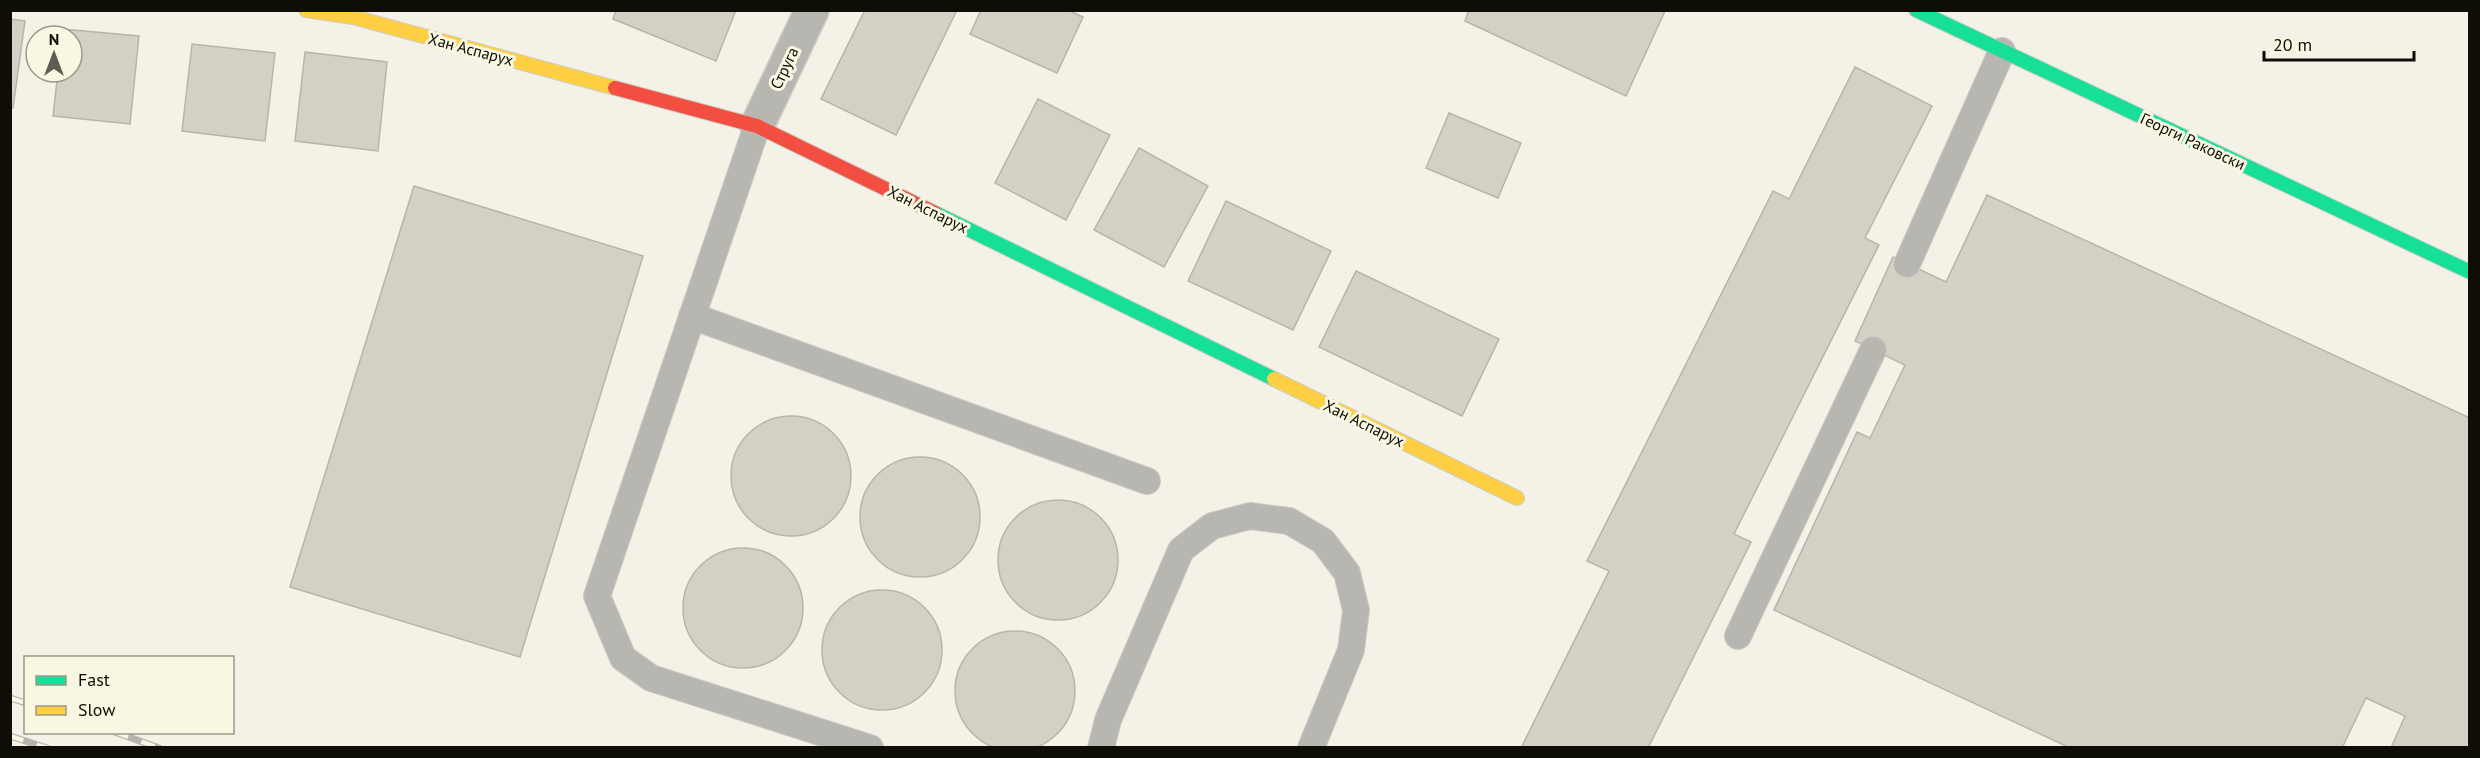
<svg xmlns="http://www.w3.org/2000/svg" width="2480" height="758" font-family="'PT Sans',sans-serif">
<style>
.building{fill:#d4d1c4;stroke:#b6b5ad;stroke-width:1.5}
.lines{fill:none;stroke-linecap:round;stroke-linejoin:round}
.lane-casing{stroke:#cecdc4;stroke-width:28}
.street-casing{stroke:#cecdc4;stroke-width:36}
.fast-casing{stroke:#cecdc4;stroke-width:16}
.slow-casing{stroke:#cecdc4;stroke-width:16}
.jam-casing{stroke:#cecdc4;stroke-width:16}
.lane{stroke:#b7b6b1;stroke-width:26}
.street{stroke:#b7b6b1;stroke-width:33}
.fast{stroke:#16e098;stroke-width:14}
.slow{stroke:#ffcf43;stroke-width:14}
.jam{stroke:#f24e42;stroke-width:14}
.rail-casing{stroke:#b5b4ae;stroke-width:7}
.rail{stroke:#f9f6e2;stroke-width:4.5;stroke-dasharray:14;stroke-linecap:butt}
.labels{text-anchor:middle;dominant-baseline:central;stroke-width:6;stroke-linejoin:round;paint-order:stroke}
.street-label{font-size:16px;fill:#0e0d06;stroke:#f9f6e2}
</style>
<rect width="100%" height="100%" fill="#f4f2e7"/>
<g class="building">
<path d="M 616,10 L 736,10 L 716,61 L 613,19 Z"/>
<path d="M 865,10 L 957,10 L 896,135 L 821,99 Z"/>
<path d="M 981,10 L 1068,10 L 1083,17 L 1057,73 L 970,34 Z"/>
<path d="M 1469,10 L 1665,10 L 1665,11 L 1626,96 L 1465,21 Z"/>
<path d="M 10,19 L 25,21 L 13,108 L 10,108 Z"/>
<path d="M 62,29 L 139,36 L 130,124 L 53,116 L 58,72 L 72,72 L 72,36 L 61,36 Z"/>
<path d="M 192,44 L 275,53 L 265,141 L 182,131 Z"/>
<path d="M 305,52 L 387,62 L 378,151 L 295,141 Z"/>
<path d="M 1855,67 L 1932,106 L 1865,238 L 1879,245 L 1734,534 L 1751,542 L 1648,748 L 1521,748 L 1609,571 L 1587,561 L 1773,191 L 1789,199 Z"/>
<path d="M 1038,99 L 1110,135 L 1066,220 L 995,183 Z"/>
<path d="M 1449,113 L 1521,143 L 1498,198 L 1426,168 Z"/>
<path d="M 1139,148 L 1208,186 L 1164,267 L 1094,230 Z"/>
<path d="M 414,186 L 643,256 L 520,657 L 290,587 Z"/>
<path d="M 1987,195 L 2470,418 L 2470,748 L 2391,748 L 2405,716 L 2366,698 L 2342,748 L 2070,748 L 1774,610 L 1857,432 L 1870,438 L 1905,365 L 1855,341 L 1893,257 L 1946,282 Z"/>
<path d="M 1226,201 L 1331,251 L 1293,330 L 1188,281 Z"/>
<path d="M 1356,271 L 1499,339 L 1462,416 L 1319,347 Z"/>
<circle cx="791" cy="476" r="60"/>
<circle cx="920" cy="517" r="60"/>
<circle cx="1058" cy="560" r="60"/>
<circle cx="743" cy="608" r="60"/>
<circle cx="882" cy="650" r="60"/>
<circle cx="1015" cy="691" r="60"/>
</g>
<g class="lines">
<g class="lane-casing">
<g id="lane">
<path d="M 757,126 L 597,596 L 623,658 L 651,678 L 870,748"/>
<path d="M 1907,264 L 2002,51"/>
<path d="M 692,316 L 1147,481"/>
<path d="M 1738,636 L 1873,350"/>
<path d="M 1101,748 L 1108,720 L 1181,550 L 1212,526 L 1250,516 L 1289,521 L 1323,541 L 1347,573 L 1356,610 L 1351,650 L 1311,748"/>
</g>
</g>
<g class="street-casing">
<path id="street" d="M 757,126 L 812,10"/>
</g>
<g class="fast-casing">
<g id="fast">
<path d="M 1916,10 L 2470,272"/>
<path d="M 935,213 L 1274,379"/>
</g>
</g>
<g class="slow-casing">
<g id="slow">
<path d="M 306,10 L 353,17 L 615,88"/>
<path d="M 1274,379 L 1517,498"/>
</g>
</g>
<g class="jam-casing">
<path id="jam" d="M 615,88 L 757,126 L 935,213"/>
</g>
<use href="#lane" class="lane"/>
<use href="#street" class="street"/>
<use href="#fast" class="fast"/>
<use href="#slow" class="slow"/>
<use href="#jam" class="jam"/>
<g class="rail-casing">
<g id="rail">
<path d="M 10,698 L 26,703"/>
<path d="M 115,732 L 159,748"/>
<path d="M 10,736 L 47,748"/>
</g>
</g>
<use href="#rail" class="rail"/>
</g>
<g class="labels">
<g class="street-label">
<text transform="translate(471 49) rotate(15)">Хан Аспарух</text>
<text transform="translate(784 68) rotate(-65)">Струга</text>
<text transform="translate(2193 141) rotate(25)">Георги Раковски</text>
<text transform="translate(928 209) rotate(26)">Хан Аспарух</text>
<text transform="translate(1364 423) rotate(26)">Хан Аспарух</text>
</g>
</g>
<rect width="2480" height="758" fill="none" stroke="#0e0d06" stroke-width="24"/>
<rect x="24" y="656" width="210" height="78" fill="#f9f6e2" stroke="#9b998a" stroke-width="1.5"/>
<rect x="36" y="676" width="30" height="9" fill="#16e098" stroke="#9b998a" stroke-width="1.5"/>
<text x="78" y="686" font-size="18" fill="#0e0d06">Fast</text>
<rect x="36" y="706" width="30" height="9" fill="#ffcf43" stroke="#9b998a" stroke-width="1.5"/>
<text x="78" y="716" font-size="18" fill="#0e0d06">Slow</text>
<g transform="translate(54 54)"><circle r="28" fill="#f9f6e2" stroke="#9b998a" stroke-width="1.5"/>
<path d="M0-4.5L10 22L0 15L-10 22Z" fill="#5e5d55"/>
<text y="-9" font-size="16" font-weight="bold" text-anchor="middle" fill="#0e0d06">N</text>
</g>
<path d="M2264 51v9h150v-9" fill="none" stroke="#0e0d06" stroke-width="3"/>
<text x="2273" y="51" font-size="18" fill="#0e0d06" stroke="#f9f6e2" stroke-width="4.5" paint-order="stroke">20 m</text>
</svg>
